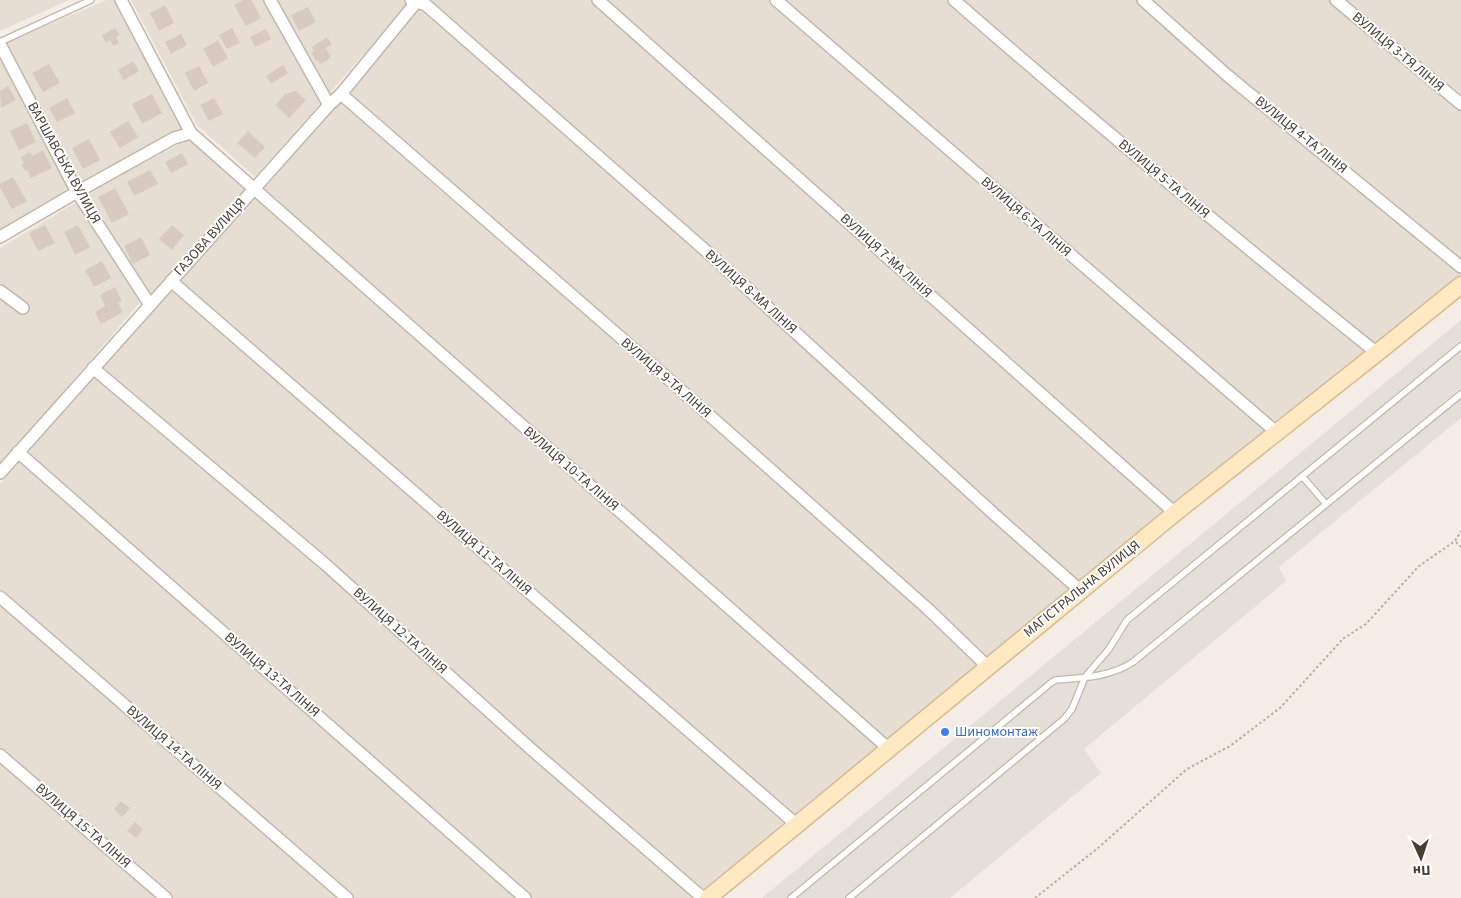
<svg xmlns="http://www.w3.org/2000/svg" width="1461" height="898" font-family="'Source Sans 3',sans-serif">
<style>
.residential{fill:#e7ded3}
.industrial{fill:#e5dfda}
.building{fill:#d8cabe}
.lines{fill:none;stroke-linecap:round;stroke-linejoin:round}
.lane-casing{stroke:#c1b7ab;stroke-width:8}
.street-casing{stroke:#c1b7ab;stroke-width:14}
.secondary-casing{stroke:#d4bb94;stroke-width:19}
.path{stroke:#c0ad99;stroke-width:2;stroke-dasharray:2.5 2.5;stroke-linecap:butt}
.lane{stroke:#fff;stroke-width:5.5}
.street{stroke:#fff;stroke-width:11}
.secondary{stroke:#ffe9c3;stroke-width:16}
.shop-dot{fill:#3f7fe0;stroke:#fff;stroke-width:2}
.labels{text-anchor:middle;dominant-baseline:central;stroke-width:4;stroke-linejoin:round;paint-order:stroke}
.street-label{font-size:14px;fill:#463d35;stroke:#fff}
.shop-label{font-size:14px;fill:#366cbe;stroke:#fff;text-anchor:start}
</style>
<rect width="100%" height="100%" fill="#f3ede5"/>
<g class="residential">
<path d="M 0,0 L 69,0 L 0,31 Z"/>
<path d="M 107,0 L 114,0 L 182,130 L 0,230 L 0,45 Z"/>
<path d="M 131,0 L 412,0 L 255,177 L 197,125 Z"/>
<path d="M 427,0 L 1461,0 L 1461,276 L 702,898 L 0,898 L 0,484 Z"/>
<path d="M 189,139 L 247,190 L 151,294 L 85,194 Z"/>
<path d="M 77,202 L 141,301 L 0,466 L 0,295 L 24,312 L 28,304 L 0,283 L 0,248 Z"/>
</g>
<path class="industrial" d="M 1461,320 L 1461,418 L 1279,567 L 1286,581 L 1084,749 L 1101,773 L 950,898 L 762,898 Z"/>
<g class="building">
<path d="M 243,0 L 251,0 L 261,18 L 246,26 L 234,5 Z"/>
<path d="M 165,5 L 174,23 L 159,31 L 150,13 Z"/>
<path d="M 308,7 L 316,22 L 299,31 L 291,15 Z"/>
<path d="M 115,28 L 119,35 L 116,37 L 119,43 L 113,46 L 110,40 L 106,43 L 102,35 Z"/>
<path d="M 232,28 L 240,43 L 227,49 L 219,35 Z"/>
<path d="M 266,29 L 271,39 L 255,47 L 250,37 Z"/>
<path d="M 181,34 L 187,45 L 171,54 L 165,42 Z"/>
<path d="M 327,37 L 332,45 L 326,48 L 331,58 L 321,64 L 318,60 L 316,61 L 311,52 L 314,51 L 312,47 Z"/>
<path d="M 218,40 L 228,58 L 213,67 L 203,49 Z"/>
<path d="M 133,61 L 139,71 L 124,80 L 118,70 Z"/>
<path d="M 49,64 L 60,83 L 43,92 L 32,73 Z"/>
<path d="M 283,65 L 288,73 L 271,84 L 266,76 Z"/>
<path d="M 199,66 L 208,83 L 194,91 L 185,73 Z"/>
<path d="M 8,86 L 16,100 L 1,108 L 0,91 Z"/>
<path d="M 296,91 L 306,100 L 289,118 L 275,105 L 285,94 Z"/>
<path d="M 152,94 L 162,113 L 142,124 L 132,104 Z"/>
<path d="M 67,98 L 75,113 L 57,122 L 49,108 Z"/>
<path d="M 214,98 L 223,114 L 209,121 L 200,105 Z"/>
<path d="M 128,121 L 138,137 L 120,148 L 110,132 Z"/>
<path d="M 27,123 L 36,142 L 19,150 L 10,131 Z"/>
<path d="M 248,131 L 265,147 L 255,158 L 237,143 Z"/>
<path d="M 89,139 L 100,160 L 83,169 L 72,148 Z"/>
<path d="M 43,150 L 52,168 L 31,178 L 27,170 L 25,171 L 21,164 L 24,163 L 21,157 L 30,152 L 32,156 Z"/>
<path d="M 182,153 L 188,164 L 171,173 L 165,162 Z"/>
<path d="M 150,170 L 158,184 L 134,196 L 127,182 Z"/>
<path d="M 13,177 L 27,201 L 12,209 L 0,188 L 0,184 Z"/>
<path d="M 115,188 L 129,214 L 112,223 L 98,197 Z"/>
<path d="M 45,225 L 55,243 L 38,251 L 29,233 Z"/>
<path d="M 78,225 L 90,247 L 75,255 L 64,232 Z"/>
<path d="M 172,225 L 184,235 L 172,250 L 159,239 Z"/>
<path d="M 141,237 L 150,255 L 133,264 L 124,246 Z"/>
<path d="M 102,261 L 111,278 L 94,287 L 85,270 Z"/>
<path d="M 115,287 L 122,301 L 118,303 L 123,312 L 101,324 L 95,312 L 105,306 L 100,295 Z"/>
<path d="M 121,801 L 130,808 L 122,817 L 114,809 Z"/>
<path d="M 135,822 L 143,830 L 136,838 L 127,831 Z"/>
</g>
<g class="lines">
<g class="lane-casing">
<g id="lane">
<path d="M 0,42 L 91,0"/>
<path d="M 1302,476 L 1326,504"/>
<path d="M 791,898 L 1052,682 L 1056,680 C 1081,678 1111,677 1133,662 L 1461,394"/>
<path d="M 849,898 L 1064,719 L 1072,709 L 1085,677 L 1109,649 L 1127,620 L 1461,346"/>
</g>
</g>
<g class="street-casing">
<g id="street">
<path d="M 121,0 L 191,133 L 889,749"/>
<path d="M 270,0 L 329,105"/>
<path d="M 411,0 L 426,5 L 714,258 L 995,515 L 1081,591"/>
<path d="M 598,0 L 1175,513"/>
<path d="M 776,0 L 1276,432"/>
<path d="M 954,0 C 1092,121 1234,238 1377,353"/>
<path d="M 1143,0 L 1228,76 L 1461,267"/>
<path d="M 1336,0 L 1461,104"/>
<path d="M 0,44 L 77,192 L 150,305"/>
<path d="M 341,94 L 665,376 L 928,609 L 987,666"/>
<path d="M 0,237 L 77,192 L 174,138 L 191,133"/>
<path d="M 171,281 L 797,825"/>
<path d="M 0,291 L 23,308"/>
<path d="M 93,368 L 325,564 L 531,749 L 703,898"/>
<path d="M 18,452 L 525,898"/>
<path d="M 0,473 L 329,105 L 341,94 L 418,0"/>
<path d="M 0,597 L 347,898"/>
<path d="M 0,755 L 166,898"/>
</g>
</g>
<g class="secondary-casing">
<path id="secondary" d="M 708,898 L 1175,513 L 1377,353 L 1461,285"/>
</g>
<g class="path">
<path d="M 1456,542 L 1461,547"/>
<path d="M 1035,898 L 1098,848 L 1187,769 L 1230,746 L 1280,708 L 1341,641 L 1341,640 L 1366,624 L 1419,566 L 1455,541 L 1461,531"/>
</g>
<use href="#lane" class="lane"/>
<use href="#street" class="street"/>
<use href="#secondary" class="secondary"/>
</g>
<circle class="shop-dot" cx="945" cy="732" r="5"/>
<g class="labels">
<g class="street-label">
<text transform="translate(1398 52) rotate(40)">ВУЛИЦЯ 3-ТЯ ЛІНІЯ</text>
<text transform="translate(1301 135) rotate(39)">ВУЛИЦЯ 4-ТА ЛІНІЯ</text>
<text transform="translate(64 163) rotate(61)">ВАРШАВСЬКА ВУЛИЦЯ</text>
<text transform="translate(1164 179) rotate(40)">ВУЛИЦЯ 5-ТА ЛІНІЯ</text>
<text transform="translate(1026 217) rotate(41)">ВУЛИЦЯ 6-ТА ЛІНІЯ</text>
<text transform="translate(210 237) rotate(-48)">ГАЗОВА ВУЛИЦЯ</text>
<text transform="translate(886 256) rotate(42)">ВУЛИЦЯ 7-МА ЛІНІЯ</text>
<text transform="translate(751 292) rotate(42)">ВУЛИЦЯ 8-МА ЛІНІЯ</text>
<text transform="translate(666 378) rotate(41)">ВУЛИЦЯ 9-ТА ЛІНІЯ</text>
<text transform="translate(571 469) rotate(41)">ВУЛИЦЯ 10-ТА ЛІНІЯ</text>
<text transform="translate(484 553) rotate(41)">ВУЛИЦЯ 11-ТА ЛІНІЯ</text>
<text transform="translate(1082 589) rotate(-39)">МАГІСТРАЛЬНА ВУЛИЦЯ</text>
<text transform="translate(400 631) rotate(42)">ВУЛИЦЯ 12-ТА ЛІНІЯ</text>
<text transform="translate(272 675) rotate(41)">ВУЛИЦЯ 13-ТА ЛІНІЯ</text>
<text transform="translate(174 748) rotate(41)">ВУЛИЦЯ 14-ТА ЛІНІЯ</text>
<text transform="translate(83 826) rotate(41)">ВУЛИЦЯ 15-ТА ЛІНІЯ</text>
</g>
<g class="shop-label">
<text x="955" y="732">Шиномонтаж</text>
</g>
</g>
<g transform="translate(1421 858) rotate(177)" stroke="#ffffff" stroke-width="4" paint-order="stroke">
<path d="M0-4L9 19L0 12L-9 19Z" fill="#463d35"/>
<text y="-8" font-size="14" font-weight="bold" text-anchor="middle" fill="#463d35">Пн</text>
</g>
</svg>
